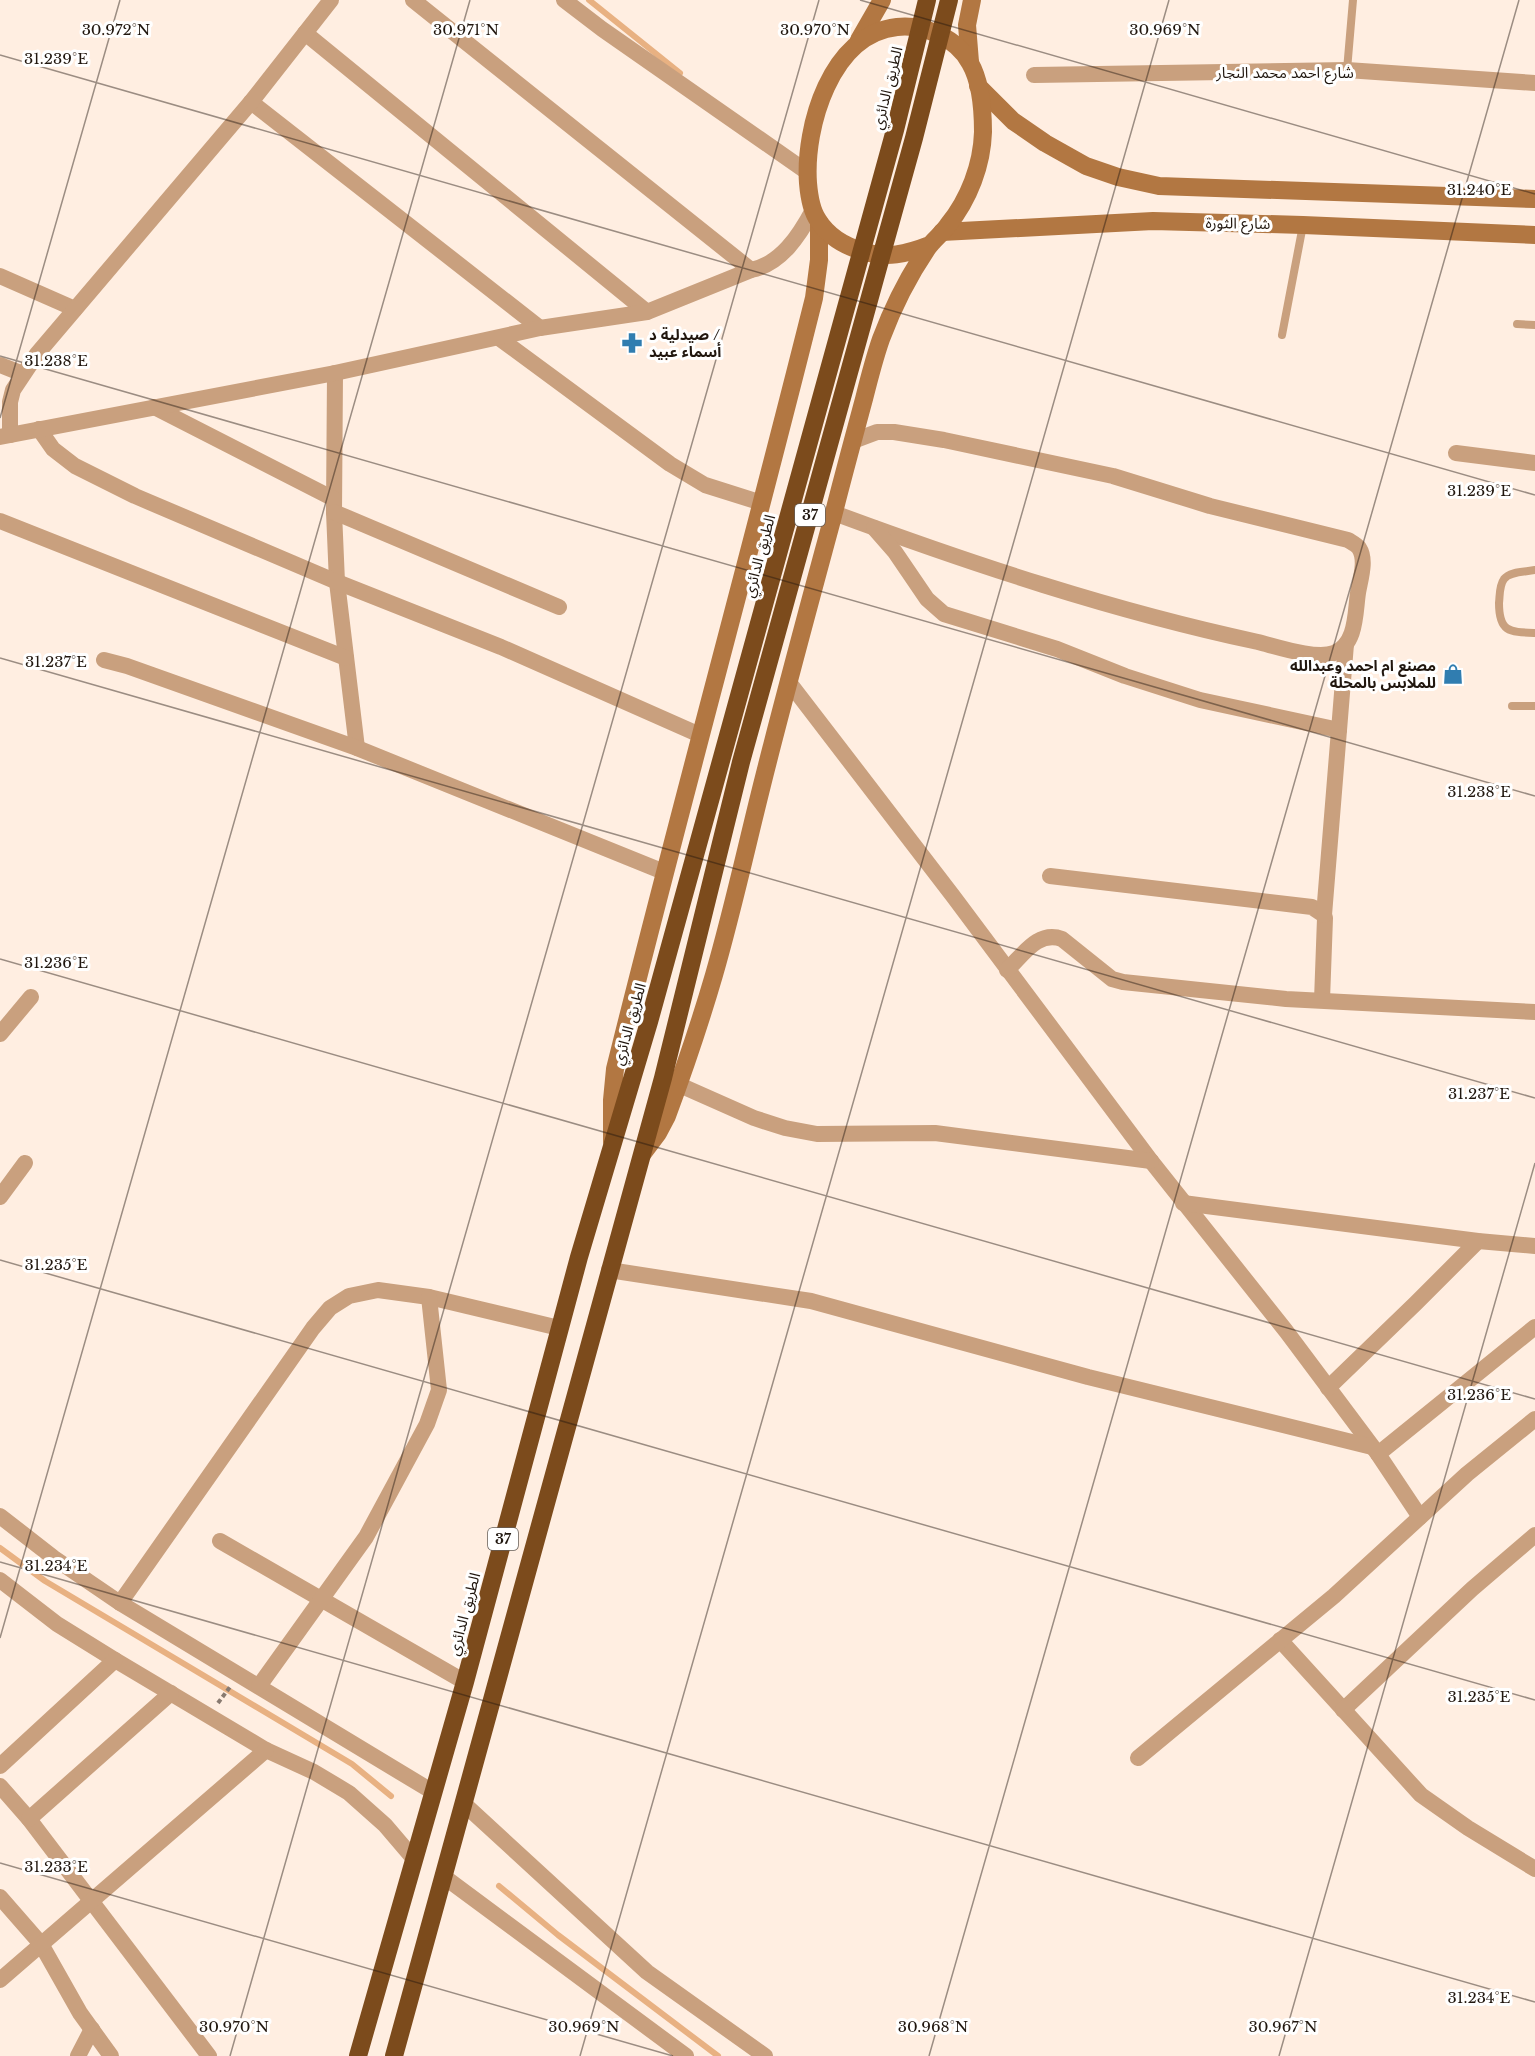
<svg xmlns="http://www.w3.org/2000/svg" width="1535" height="2056" font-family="'Libre Baskerville','Noto Sans Arabic',serif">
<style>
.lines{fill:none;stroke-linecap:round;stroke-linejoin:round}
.stream{stroke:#e8b182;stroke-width:6}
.path{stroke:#887a70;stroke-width:4;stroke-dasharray:4.5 3;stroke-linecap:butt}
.lane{stroke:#c9a07e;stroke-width:8}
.street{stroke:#c9a07e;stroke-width:16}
.secondary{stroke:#b27742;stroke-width:18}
.highway{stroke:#7c4b1c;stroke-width:18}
.ticks{fill:none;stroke:#21170f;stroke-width:1.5;stroke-opacity:0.45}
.labels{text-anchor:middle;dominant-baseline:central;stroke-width:6;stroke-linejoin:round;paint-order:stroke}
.shield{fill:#fff;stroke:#645d57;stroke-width:1.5}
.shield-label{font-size:14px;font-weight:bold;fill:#21170f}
.street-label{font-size:15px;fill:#21170f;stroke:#fff}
.poi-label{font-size:15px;font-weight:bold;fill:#21170f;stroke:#fff;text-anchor:start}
.ticks-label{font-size:15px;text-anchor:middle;fill:#21170f;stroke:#fff;stroke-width:6;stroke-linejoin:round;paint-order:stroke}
</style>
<rect width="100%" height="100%" fill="#ffeee1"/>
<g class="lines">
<g class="stream">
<path d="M 589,0 L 680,73"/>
<path d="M 0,1548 L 45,1581 L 352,1764 L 391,1796"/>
<path d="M 499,1886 L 558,1935 L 718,2056"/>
</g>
<path class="path" d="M 218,1703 L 230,1687"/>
<g class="lane">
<path d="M 1347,70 L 1353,0"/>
<path d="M 1517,324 L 1535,325"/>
<path d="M 1282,335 L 1303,225"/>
<path d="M 1535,570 C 1526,572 1510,571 1504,579 C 1499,586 1500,595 1499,603 C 1499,632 1509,632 1535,633"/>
<path d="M 1512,706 L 1535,706"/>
</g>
<g class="street">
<path d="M 413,0 L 751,270"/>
<path d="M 564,0 L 602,29 L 807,172"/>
<path d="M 305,33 L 647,312"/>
<path d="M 1034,75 L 1347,70 L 1535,83"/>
<path d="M 251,102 L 540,328"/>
<path d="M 0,276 L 75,309"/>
<path d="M 499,338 L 670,464 L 705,485 L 762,503"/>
<path d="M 0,365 L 23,374"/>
<path d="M 335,373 L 334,512 L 337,582 L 357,748"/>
<path d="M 154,407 L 334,499"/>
<path d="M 39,429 L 53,449 L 75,466 L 135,496 L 337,582 L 501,647 L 700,735"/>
<path d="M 10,435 L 10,402 L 13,390 L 37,354 L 251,102 L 331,0"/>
<path d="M 0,437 L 335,373 L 540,328 L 647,312 L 751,270 C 781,264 799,236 813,210"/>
<path d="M 1456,453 L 1535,463"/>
<path d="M 334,512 L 559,607"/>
<path d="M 834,513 C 972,564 1113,611 1258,642 C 1278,647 1316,660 1334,653 C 1357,644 1355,612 1358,593 C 1360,580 1367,560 1359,548 C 1357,545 1351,542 1348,540 L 1210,506 L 1113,476 L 944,440 L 894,432 L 877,432 L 853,441"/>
<path d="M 0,521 L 346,658"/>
<path d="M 874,528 L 895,552 L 927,599 L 944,614 L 1057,649 L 1125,676 L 1200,700 L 1339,730"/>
<path d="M 104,660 L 127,666 L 357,748 L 664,872"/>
<path d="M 788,681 L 953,896 L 1151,1161 L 1286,1331 L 1378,1454"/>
<path d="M 1050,876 L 1312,907 L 1324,915 L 1325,918 L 1322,1000"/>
<path d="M 1324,915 L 1346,644"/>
<path d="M 1007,970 C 1023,955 1038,930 1062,939 L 1112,979 L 1123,982 L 1286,999 L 1535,1012"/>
<path d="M 0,1034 L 31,997"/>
<path d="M 666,1079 L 754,1118 L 785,1128 L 817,1134 L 935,1133 L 1151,1161"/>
<path d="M 0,1197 L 25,1163"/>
<path d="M 1183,1203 L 1478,1241 L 1535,1246"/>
<path d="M 609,1270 L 811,1301 L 1088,1377 L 1372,1447"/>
<path d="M 1328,1388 L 1416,1303 L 1478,1241"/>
<path d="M 0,1516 L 54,1558 L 120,1603 L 433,1792"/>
<path d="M 1420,1517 L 1378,1454 L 1535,1327"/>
<path d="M 220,1541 L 465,1682"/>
<path d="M 0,1580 L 57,1624 L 115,1660 L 266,1750 L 314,1772 L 349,1793 L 385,1825 L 414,1859"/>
<path d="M 120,1603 L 313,1328 L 330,1308 L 349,1296 L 378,1290 L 429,1297 L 559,1328"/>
<path d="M 1280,1640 L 1421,1795 L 1468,1828 L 1535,1869"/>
<path d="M 259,1686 L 366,1537 L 427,1424 L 439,1390 L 429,1297"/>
<path d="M 1343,1710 L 1472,1589 L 1535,1535"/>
<path d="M 1138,1758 L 1334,1596 L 1467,1474 L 1535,1419"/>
<path d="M 0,1766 L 115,1660"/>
<path d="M 0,1786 L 29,1819 L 209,2056"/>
<path d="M 463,1803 L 647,1972 L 765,2056"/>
<path d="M 29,1819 L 171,1693"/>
<path d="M 443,1876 L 686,2056"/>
<path d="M 0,1897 L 41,1944 L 80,2013 L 111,2056"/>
<path d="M 0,1980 L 266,1750"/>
<path d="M 78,2056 L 92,2029"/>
</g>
<g class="secondary">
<path d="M 859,40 L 882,0"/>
<path d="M 970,62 L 967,25 L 972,0"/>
<path d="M 978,86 L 1013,121 L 1045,143 L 1086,166 L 1118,177 L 1159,186 L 1535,199"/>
<path d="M 942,232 L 1153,221 L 1303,225 L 1535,235"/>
<path d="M 612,1142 L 612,1100 L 615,1069 C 679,811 750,555 814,298 L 819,260 L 819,222"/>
<path d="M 643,1153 L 658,1133 L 667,1116 C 684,1070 700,1023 714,975 C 732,913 746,849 762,785 C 784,697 808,609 832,520 C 842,480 853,440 864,399 C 869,379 874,359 881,339 C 893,307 908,277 927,249 C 933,240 942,234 948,225 C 969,199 982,165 983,132 C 983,110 981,82 970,63 C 957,38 924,24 897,27 C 831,34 804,127 808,183 C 809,195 811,210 818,220 C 828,236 845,246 862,251 C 886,259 907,254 930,245"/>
</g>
<g class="highway">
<path d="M 358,2056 L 465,1682 L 579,1257 L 649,1022 L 895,130 L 927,0"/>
<path d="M 394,2056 L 663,1078 L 741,762 L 914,138 L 949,0"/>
</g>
</g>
<path class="ticks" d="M 860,0 L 1535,194M 0,55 L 1535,495M 0,356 L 1535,796M 0,418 L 120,0M 0,658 L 1535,1098M 0,959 L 1535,1399M 0,1260 L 1535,1700M 0,1562 L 1535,2002M 0,1638 L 470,0M 0,1863 L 673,2056M 230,2056 L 819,0M 580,2056 L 1169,0M 929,2056 L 1519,0M 1279,2056 L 1535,1163"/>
<defs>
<g id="pharmacy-bare" transform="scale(1.62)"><path d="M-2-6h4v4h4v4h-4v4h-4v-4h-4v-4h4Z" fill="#307db0" stroke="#fff" stroke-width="2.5" paint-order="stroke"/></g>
<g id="shop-bare" transform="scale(1.62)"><path d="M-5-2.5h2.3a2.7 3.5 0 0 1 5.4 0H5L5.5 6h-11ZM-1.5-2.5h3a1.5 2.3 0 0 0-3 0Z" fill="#307db0" stroke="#fff" stroke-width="2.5" paint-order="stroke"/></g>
</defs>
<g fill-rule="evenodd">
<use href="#pharmacy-bare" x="632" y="343"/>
<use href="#shop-bare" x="1453" y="674"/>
</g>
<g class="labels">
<g class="shield">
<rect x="795" y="504" width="30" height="22" rx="4.5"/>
<rect x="488" y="1528" width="30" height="22" rx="4.5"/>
</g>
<g class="shield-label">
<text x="810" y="515">37</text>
<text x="503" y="1539">37</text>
</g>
<g class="street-label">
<text x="1285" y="72">شارع احمد محمد النجار</text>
<text transform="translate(887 88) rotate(-76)">الطريق الدائري</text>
<text transform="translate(1238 223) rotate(1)">شارع الثورة</text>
<text transform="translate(759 556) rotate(-75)">الطريق الدائري</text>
<text transform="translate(629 1024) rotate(-74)">الطريق الدائري</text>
<text transform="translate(464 1614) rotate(-75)">الطريق الدائري</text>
</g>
<g class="poi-label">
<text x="649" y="334">صيدلية د /<tspan x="649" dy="17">أسماء عبيد</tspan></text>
<text x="1436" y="665" text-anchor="end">مصنع ام احمد وعبدالله<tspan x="1436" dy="17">للملابس بالمحلة</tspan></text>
</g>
</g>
<g class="ticks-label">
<text x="116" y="35">30.972°N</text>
<text x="466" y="35">30.971°N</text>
<text x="815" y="35">30.970°N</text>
<text x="1165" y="35">30.969°N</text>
<text x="56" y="64">31.239°E</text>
<text x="1479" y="195">31.240°E</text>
<text x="56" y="366">31.238°E</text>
<text x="1479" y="496">31.239°E</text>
<text x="56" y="667">31.237°E</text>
<text x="1479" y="797">31.238°E</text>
<text x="56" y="968">31.236°E</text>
<text x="1479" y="1099">31.237°E</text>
<text x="56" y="1270">31.235°E</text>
<text x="1479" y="1400">31.236°E</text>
<text x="56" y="1571">31.234°E</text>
<text x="1479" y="1702">31.235°E</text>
<text x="56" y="1872">31.233°E</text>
<text x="1479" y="2003">31.234°E</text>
<text x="234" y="2032">30.970°N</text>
<text x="584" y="2032">30.969°N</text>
<text x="933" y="2032">30.968°N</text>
<text x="1283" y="2032">30.967°N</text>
</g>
</svg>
